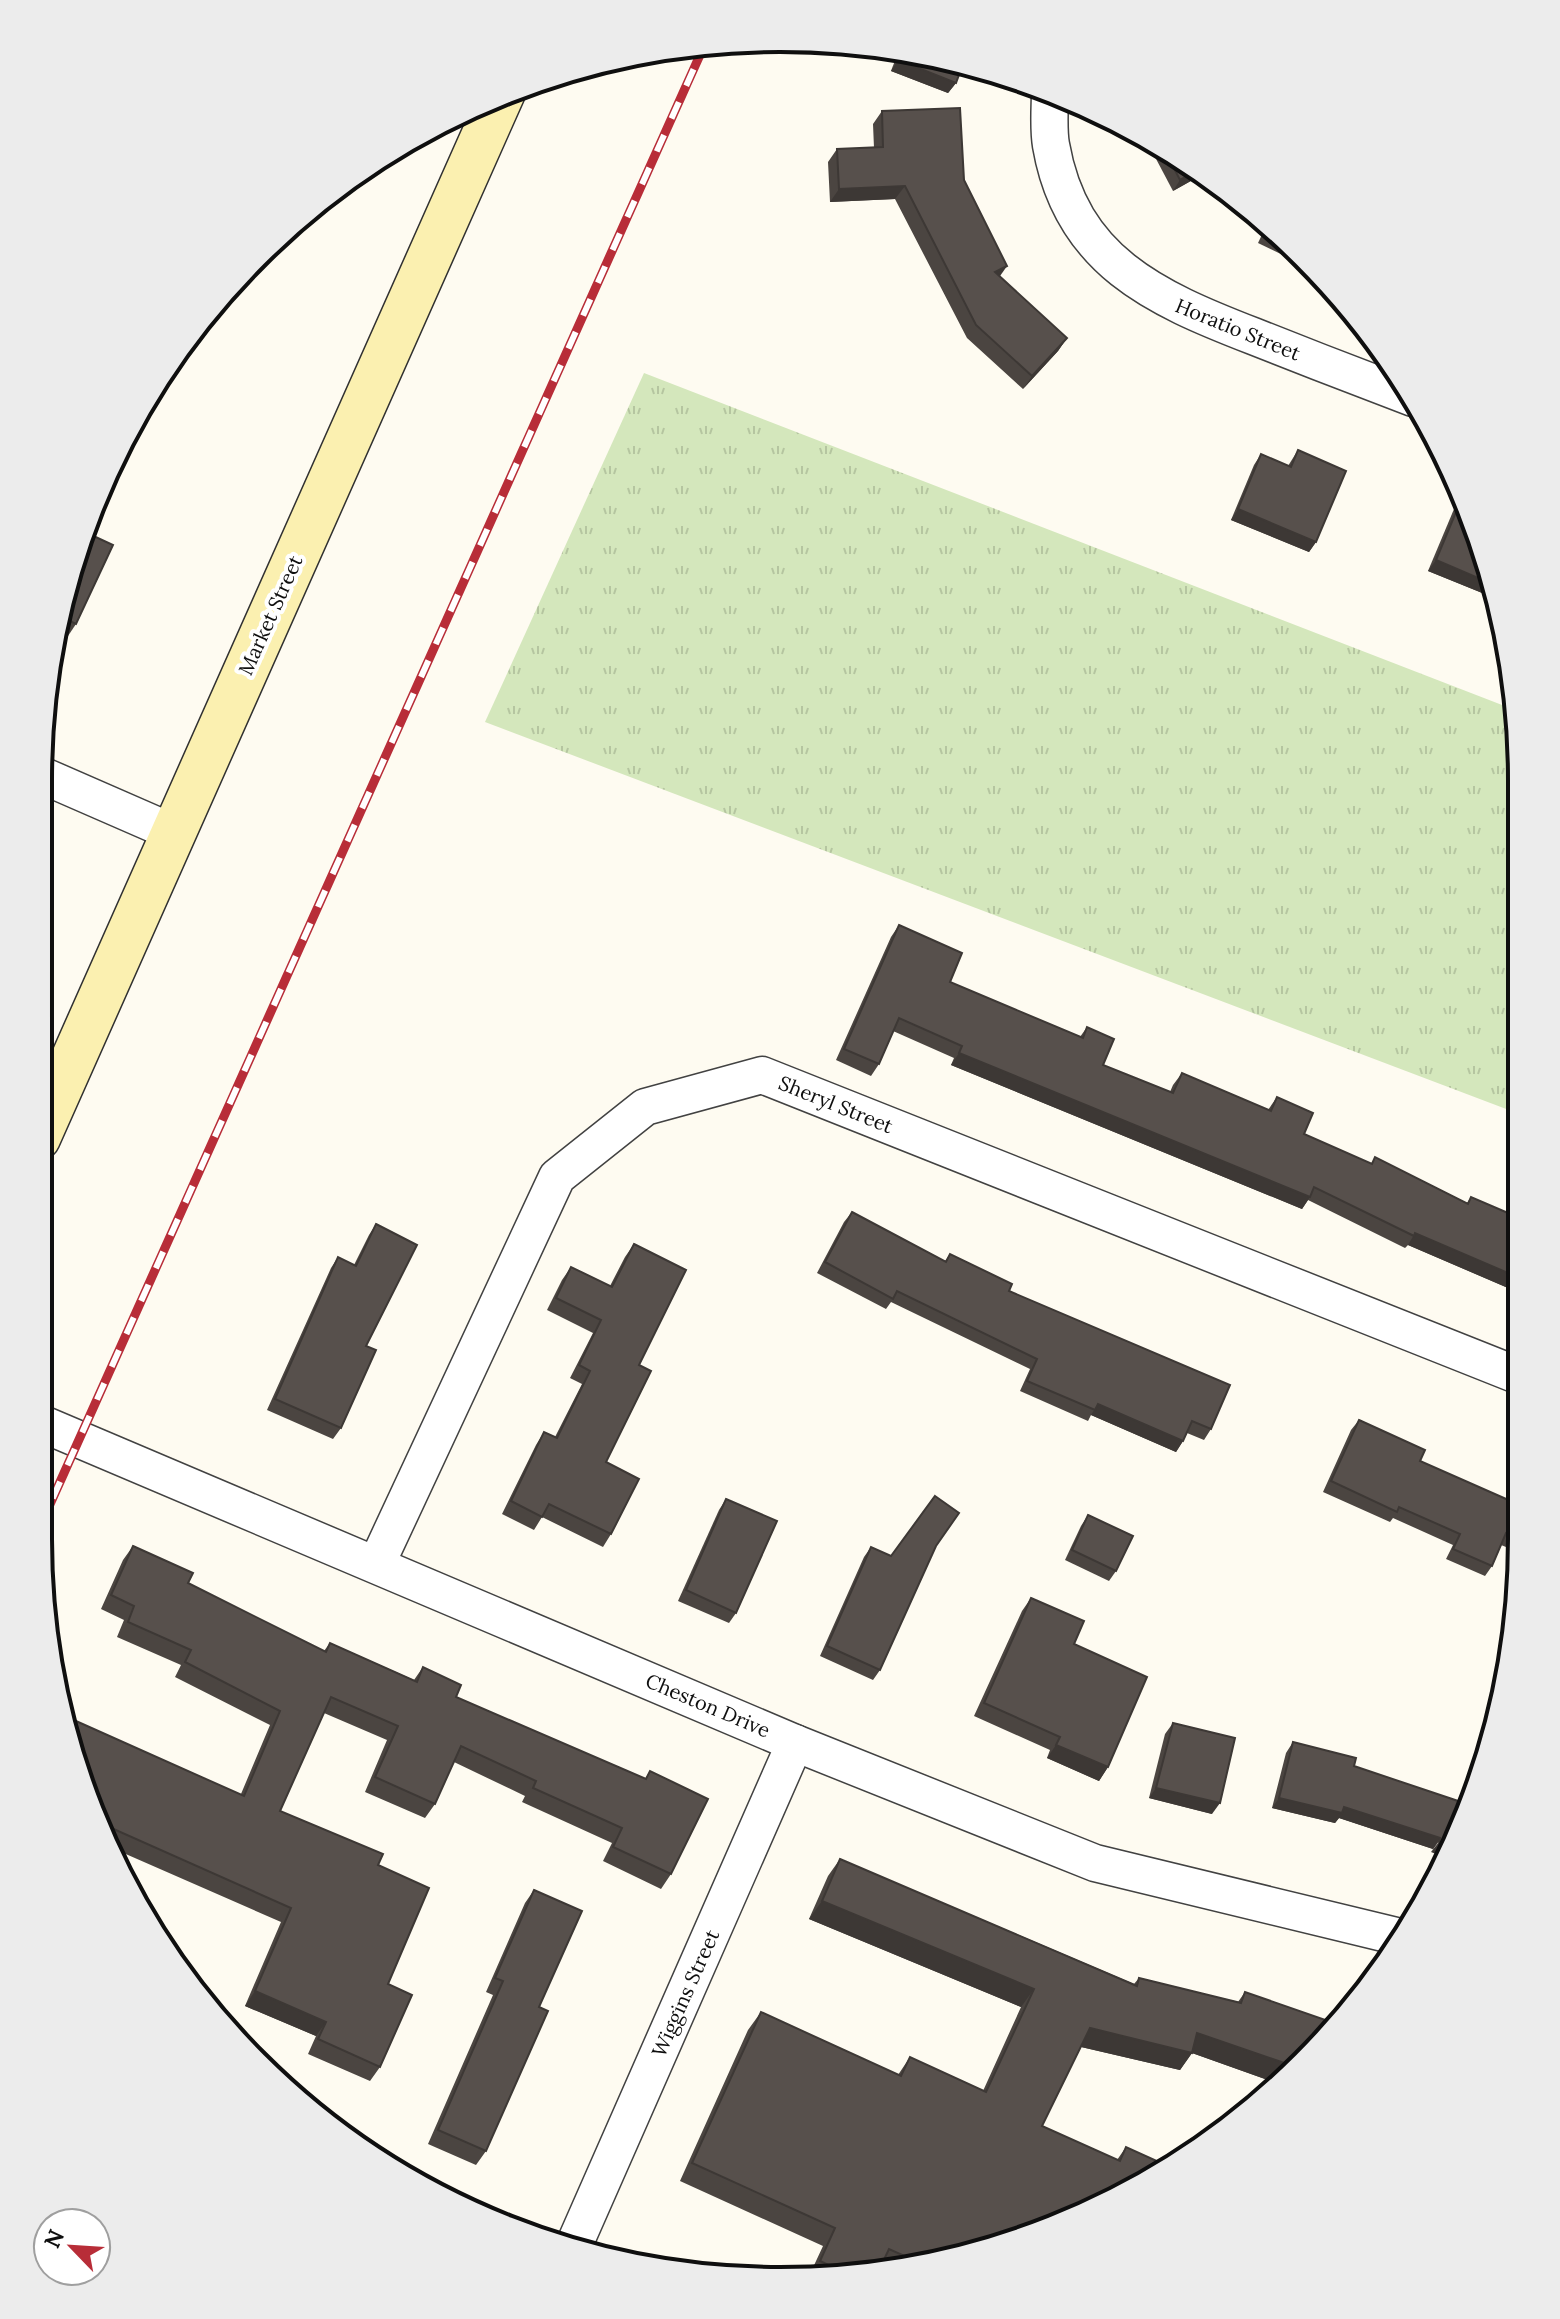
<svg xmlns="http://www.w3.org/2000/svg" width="1560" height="2319" font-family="Lora,serif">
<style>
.grass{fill:url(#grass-tufts)}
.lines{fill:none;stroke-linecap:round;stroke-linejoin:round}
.minor-casing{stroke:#424242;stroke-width:39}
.secondary-casing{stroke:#313131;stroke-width:47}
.minor{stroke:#fff;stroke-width:36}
.secondary{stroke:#fbf0b0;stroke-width:44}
.rail-casing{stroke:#b82d38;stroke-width:9}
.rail{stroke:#fff;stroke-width:6;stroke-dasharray:18;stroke-linecap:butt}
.wall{fill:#4b4541}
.shaded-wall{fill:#3d3835}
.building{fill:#57504c;stroke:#3d3835;stroke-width:2}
.labels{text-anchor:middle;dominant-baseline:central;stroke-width:8;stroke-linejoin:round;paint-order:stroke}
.street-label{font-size:20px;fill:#0f0f0f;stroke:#fff}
.rim{fill:none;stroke:#0f0f0f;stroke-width:4}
</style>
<defs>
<pattern id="grass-tufts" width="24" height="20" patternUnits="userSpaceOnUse" patternTransform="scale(2)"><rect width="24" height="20" fill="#d4e7bc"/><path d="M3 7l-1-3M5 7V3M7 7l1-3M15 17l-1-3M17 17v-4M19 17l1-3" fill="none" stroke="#b5c5a0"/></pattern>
</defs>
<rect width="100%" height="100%" fill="#fefbf1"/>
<path class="grass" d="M 644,373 L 1515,710 L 1522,780 L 1522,1115 L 485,722 Z"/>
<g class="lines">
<g class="minor-casing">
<g id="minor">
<path d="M 1050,90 C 1050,108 1048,128 1051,145 C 1071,261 1155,298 1253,336 C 1306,357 1360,378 1413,398"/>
<path d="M 39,774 L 172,832"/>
<path d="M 38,1422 L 795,1743 L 1095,1863 L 1396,1936"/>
<path d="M 377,1563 L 557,1177 L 645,1107 L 762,1075 L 1522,1377"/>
<path d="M 575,2243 L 795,1743"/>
</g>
</g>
<g class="secondary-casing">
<path id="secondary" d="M 38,1138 L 503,92"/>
</g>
<use href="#minor" class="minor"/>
<use href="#secondary" class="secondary"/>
<g class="rail-casing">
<path id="rail" d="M 38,1531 L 704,46"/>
</g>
<use href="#rail" class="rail"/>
</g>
<g class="wall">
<path d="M 899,50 L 924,52 L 956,83 L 948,93 L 891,71 Z"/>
<path d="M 882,111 L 964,180 L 1000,277 L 1067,338 L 1058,351 L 1023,389 L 967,338 L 895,199 L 830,202 L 828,162 L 837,149 L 874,148 L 873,124 Z"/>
<path d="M 1145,138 L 1192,163 L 1205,173 L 1173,191 Z"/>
<path d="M 1267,224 L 1304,255 L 1318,272 L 1258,243 Z"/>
<path d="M 1298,450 L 1316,542 L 1309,552 L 1231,520 L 1254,465 L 1261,454 L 1288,466 Z"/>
<path d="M 1462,490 L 1465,496 L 1497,599 L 1428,571 Z"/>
<path d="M 87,533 L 76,624 L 66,639 L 53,633 Z"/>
<path d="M 899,925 L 950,982 L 1080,1037 L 1087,1027 L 1103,1065 L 1170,1092 L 1173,1085 L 1182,1073 L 1268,1110 L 1277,1097 L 1304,1134 L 1371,1164 L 1375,1157 L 1467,1203 L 1471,1197 L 1522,1219 L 1522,1294 L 1408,1245 L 1405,1248 L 1308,1200 L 1302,1209 L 951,1065 L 954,1058 L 893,1031 L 879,1064 L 871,1076 L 836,1060 L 891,937 Z"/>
<path d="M 852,1212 L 945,1261 L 950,1254 L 1009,1291 L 1211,1429 L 1204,1440 L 1187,1433 L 1183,1441 L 1176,1452 L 1091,1415 L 1088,1421 L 1020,1391 L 1030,1369 L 891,1302 L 886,1309 L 817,1273 L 844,1222 Z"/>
<path d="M 376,1224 L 366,1346 L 341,1428 L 333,1439 L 267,1410 L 331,1268 L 338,1257 L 354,1265 L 369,1235 Z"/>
<path d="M 634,1244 L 639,1365 L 606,1462 L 611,1534 L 603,1547 L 542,1517 L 534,1530 L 502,1514 L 536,1445 L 544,1432 L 555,1437 L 582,1384 L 570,1378 L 593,1333 L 547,1310 L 562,1280 L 571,1267 L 610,1286 L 625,1257 Z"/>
<path d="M 1359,1420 L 1420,1461 L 1522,1539 L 1521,1553 L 1501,1545 L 1492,1566 L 1485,1576 L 1446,1559 L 1453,1545 L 1393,1518 L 1390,1522 L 1323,1492 L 1351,1430 Z"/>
<path d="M 726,1499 L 736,1613 L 729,1623 L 678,1601 L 719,1510 Z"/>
<path d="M 1088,1515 L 1116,1571 L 1109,1581 L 1065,1560 L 1081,1526 Z"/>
<path d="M 133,1546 L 188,1583 L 324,1651 L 330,1643 L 414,1680 L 423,1667 L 456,1697 L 645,1779 L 650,1771 L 671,1874 L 661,1889 L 603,1861 L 612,1843 L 522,1802 L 525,1796 L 454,1762 L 435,1804 L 425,1818 L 365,1792 L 387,1740 L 324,1713 L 280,1811 L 378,1865 L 388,1984 L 380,2067 L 370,2081 L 308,2054 L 316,2036 L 245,2006 L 281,1922 L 112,1848 L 77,1777 L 241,1794 L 270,1725 L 175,1677 L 181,1665 L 117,1637 L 124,1620 L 101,1609 L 123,1560 Z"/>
<path d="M 935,1546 L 880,1670 L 873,1680 L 820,1656 L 864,1557 L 871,1547 L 891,1556 Z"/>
<path d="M 1031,1598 L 1074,1644 L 1108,1767 L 1099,1781 L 1047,1758 L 1050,1750 L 974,1716 L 1022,1611 Z"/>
<path d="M 1173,1723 L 1212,1814 L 1149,1798 L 1165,1734 Z"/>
<path d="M 1293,1742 L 1354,1766 L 1467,1804 L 1431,1852 L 1433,1849 L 1339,1818 L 1335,1823 L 1272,1808 L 1286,1753 Z"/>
<path d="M 840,1859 L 1134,1984 L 1139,1978 L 1238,2002 L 1245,1992 L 1305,2063 L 1279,2084 L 1192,2053 L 1180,2070 L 1081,2047 L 1042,2126 L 1117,2160 L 1126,2147 L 1151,2182 L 925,2267 L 882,2269 L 880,2268 L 879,2270 L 810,2274 L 823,2246 L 680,2181 L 748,2030 L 761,2012 L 898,2075 L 910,2057 L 983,2091 L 1021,2007 L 809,1919 L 828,1876 Z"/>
<path d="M 534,1890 L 539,2007 L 486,2151 L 476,2165 L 428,2144 L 493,1995 L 486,1992 L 525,1903 Z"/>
</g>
<g class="shaded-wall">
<path d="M 898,60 L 956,83 L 948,93 L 891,71 Z"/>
<path d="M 1200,169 L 1205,173 L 1173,191 L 1180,180 Z"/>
<path d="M 905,186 L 895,199 L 830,202 L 839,189 Z"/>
<path d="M 1007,266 L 998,279 L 995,272 Z"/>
<path d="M 1067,338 L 1058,351 L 1023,389 L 1032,376 Z"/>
<path d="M 1238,509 L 1316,542 L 1309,552 L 1231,520 Z"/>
<path d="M 1436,560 L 1492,584 L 1497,599 L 1428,571 Z"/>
<path d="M 959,1053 L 1310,1197 L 1302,1209 L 951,1065 Z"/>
<path d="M 1415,1233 L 1522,1279 L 1522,1294 L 1408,1245 Z"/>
<path d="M 1098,1404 L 1183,1441 L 1176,1452 L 1091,1415 Z"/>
<path d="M 1056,1745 L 1108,1767 L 1099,1781 L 1047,1758 Z"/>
<path d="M 1156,1788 L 1220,1803 L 1212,1814 L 1149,1798 Z"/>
<path d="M 1279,1798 L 1344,1807 L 1440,1838 L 1433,1849 L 1339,1818 L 1335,1823 L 1272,1808 Z"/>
<path d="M 1439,1842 L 1452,1847 L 1448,1859 L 1431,1852 Z"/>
<path d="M 822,1901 L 1034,1989 L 1021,2007 L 809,1919 Z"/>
<path d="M 255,1991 L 326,2022 L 316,2036 L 245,2006 Z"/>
<path d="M 1090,2028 L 1197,2033 L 1299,2068 L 1279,2084 L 1192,2053 L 1180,2070 L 1077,2046 Z"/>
</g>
<g class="building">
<path d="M 902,50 L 924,52 L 963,64 L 956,83 L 898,60 Z"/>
<path d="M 960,108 L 964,180 L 1007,266 L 995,272 L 1067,338 L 1032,376 L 976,325 L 905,186 L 839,189 L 837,149 L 883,147 L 882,111 Z"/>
<path d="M 1163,147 L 1192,163 L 1200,169 L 1180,180 Z"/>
<path d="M 1268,226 L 1293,246 L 1265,232 Z"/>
<path d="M 1298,450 L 1346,471 L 1316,542 L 1238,509 L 1261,454 L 1291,467 Z"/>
<path d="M 1464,493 L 1465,496 L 1492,584 L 1436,560 Z"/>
<path d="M 87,533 L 113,545 L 76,624 L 59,616 Z"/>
<path d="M 899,925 L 962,953 L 950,982 L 1083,1038 L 1087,1027 L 1114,1039 L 1103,1065 L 1173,1093 L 1182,1073 L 1271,1111 L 1277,1097 L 1313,1113 L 1304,1134 L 1372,1164 L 1375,1157 L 1468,1204 L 1471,1197 L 1522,1219 L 1522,1279 L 1415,1233 L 1414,1236 L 1314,1187 L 1310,1197 L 959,1053 L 962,1046 L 899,1018 L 879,1064 L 844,1049 Z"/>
<path d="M 852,1212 L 946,1262 L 950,1254 L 1012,1284 L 1009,1291 L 1230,1385 L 1211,1429 L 1192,1421 L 1183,1441 L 1098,1404 L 1095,1410 L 1027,1381 L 1037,1359 L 897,1291 L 893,1299 L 825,1262 Z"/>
<path d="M 376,1224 L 417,1245 L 366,1346 L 376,1350 L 341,1428 L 275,1399 L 338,1257 L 356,1266 Z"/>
<path d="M 634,1244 L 686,1270 L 639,1365 L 651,1371 L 606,1462 L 639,1479 L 611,1534 L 549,1504 L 542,1517 L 511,1501 L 544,1432 L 557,1438 L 590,1371 L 579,1365 L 601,1320 L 556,1298 L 571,1267 L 612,1287 Z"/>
<path d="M 1359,1420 L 1425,1450 L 1420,1461 L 1522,1506 L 1522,1540 L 1506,1533 L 1492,1566 L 1453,1549 L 1460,1534 L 1399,1507 L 1397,1512 L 1331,1481 Z"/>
<path d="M 935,1496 L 959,1513 L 936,1546 L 880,1670 L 827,1646 L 871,1547 L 891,1556 Z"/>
<path d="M 726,1499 L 777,1521 L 736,1613 L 686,1590 Z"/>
<path d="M 1088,1515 L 1133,1536 L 1116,1571 L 1072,1550 Z"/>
<path d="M 133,1546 L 193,1573 L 188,1583 L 326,1652 L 330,1643 L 417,1682 L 423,1667 L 461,1685 L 456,1697 L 646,1779 L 650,1771 L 708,1799 L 671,1874 L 613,1847 L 622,1828 L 533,1788 L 536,1781 L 461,1746 L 435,1804 L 375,1777 L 398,1726 L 331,1697 L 280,1811 L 383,1854 L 378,1865 L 429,1888 L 388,1984 L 412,1995 L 380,2067 L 318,2039 L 326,2022 L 255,1991 L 291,1908 L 100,1823 L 77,1777 L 67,1717 L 244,1796 L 280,1711 L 185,1662 L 191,1650 L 128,1622 L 134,1606 L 111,1595 Z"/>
<path d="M 1031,1598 L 1084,1621 L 1074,1644 L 1147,1677 L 1108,1767 L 1056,1745 L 1060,1737 L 984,1703 Z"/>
<path d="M 1173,1723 L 1235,1738 L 1220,1803 L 1156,1788 Z"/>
<path d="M 1293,1742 L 1356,1758 L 1354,1766 L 1467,1804 L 1452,1847 L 1439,1842 L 1440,1838 L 1344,1807 L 1342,1813 L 1279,1798 Z"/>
<path d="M 840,1859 L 1137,1986 L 1139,1978 L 1241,2003 L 1245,1992 L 1334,2023 L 1305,2063 L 1299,2068 L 1197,2033 L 1192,2053 L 1090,2028 L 1042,2126 L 1120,2161 L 1126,2147 L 1170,2167 L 1151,2182 L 927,2266 L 889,2249 L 879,2270 L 843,2272 L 820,2261 L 835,2228 L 692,2163 L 761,2012 L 901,2076 L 910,2057 L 986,2092 L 1034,1989 L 822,1901 Z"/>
<path d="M 534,1890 L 582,1911 L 539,2007 L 548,2011 L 486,2151 L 438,2130 L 503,1981 L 495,1978 Z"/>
</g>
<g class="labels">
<g class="street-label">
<text transform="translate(1238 329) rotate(22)">Horatio Street</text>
<text transform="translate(270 615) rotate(-66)">Market Street</text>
<text transform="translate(836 1104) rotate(22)">Sheryl Street</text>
<text transform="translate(708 1705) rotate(23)">Cheston Drive</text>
<text transform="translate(685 1993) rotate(-66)">Wiggins Street</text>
</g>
</g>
<path d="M0 0H1560V2319H0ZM780 52H780A728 728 0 0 1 1508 780V1539A728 728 0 0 1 780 2267H780A728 728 0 0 1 52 1539V780A728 728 0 0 1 780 52Z" fill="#ececec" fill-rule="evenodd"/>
<path class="rim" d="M780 52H780A728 728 0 0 1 1508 780V1539A728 728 0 0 1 780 2267H780A728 728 0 0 1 52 1539V780A728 728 0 0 1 780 52Z"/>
<g transform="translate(72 2247) rotate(295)"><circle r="38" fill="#ffffff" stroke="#9f9f9f" stroke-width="2"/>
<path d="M0-6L14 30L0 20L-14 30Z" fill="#b82d38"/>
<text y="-12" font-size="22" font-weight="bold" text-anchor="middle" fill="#0f0f0f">N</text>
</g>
</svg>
